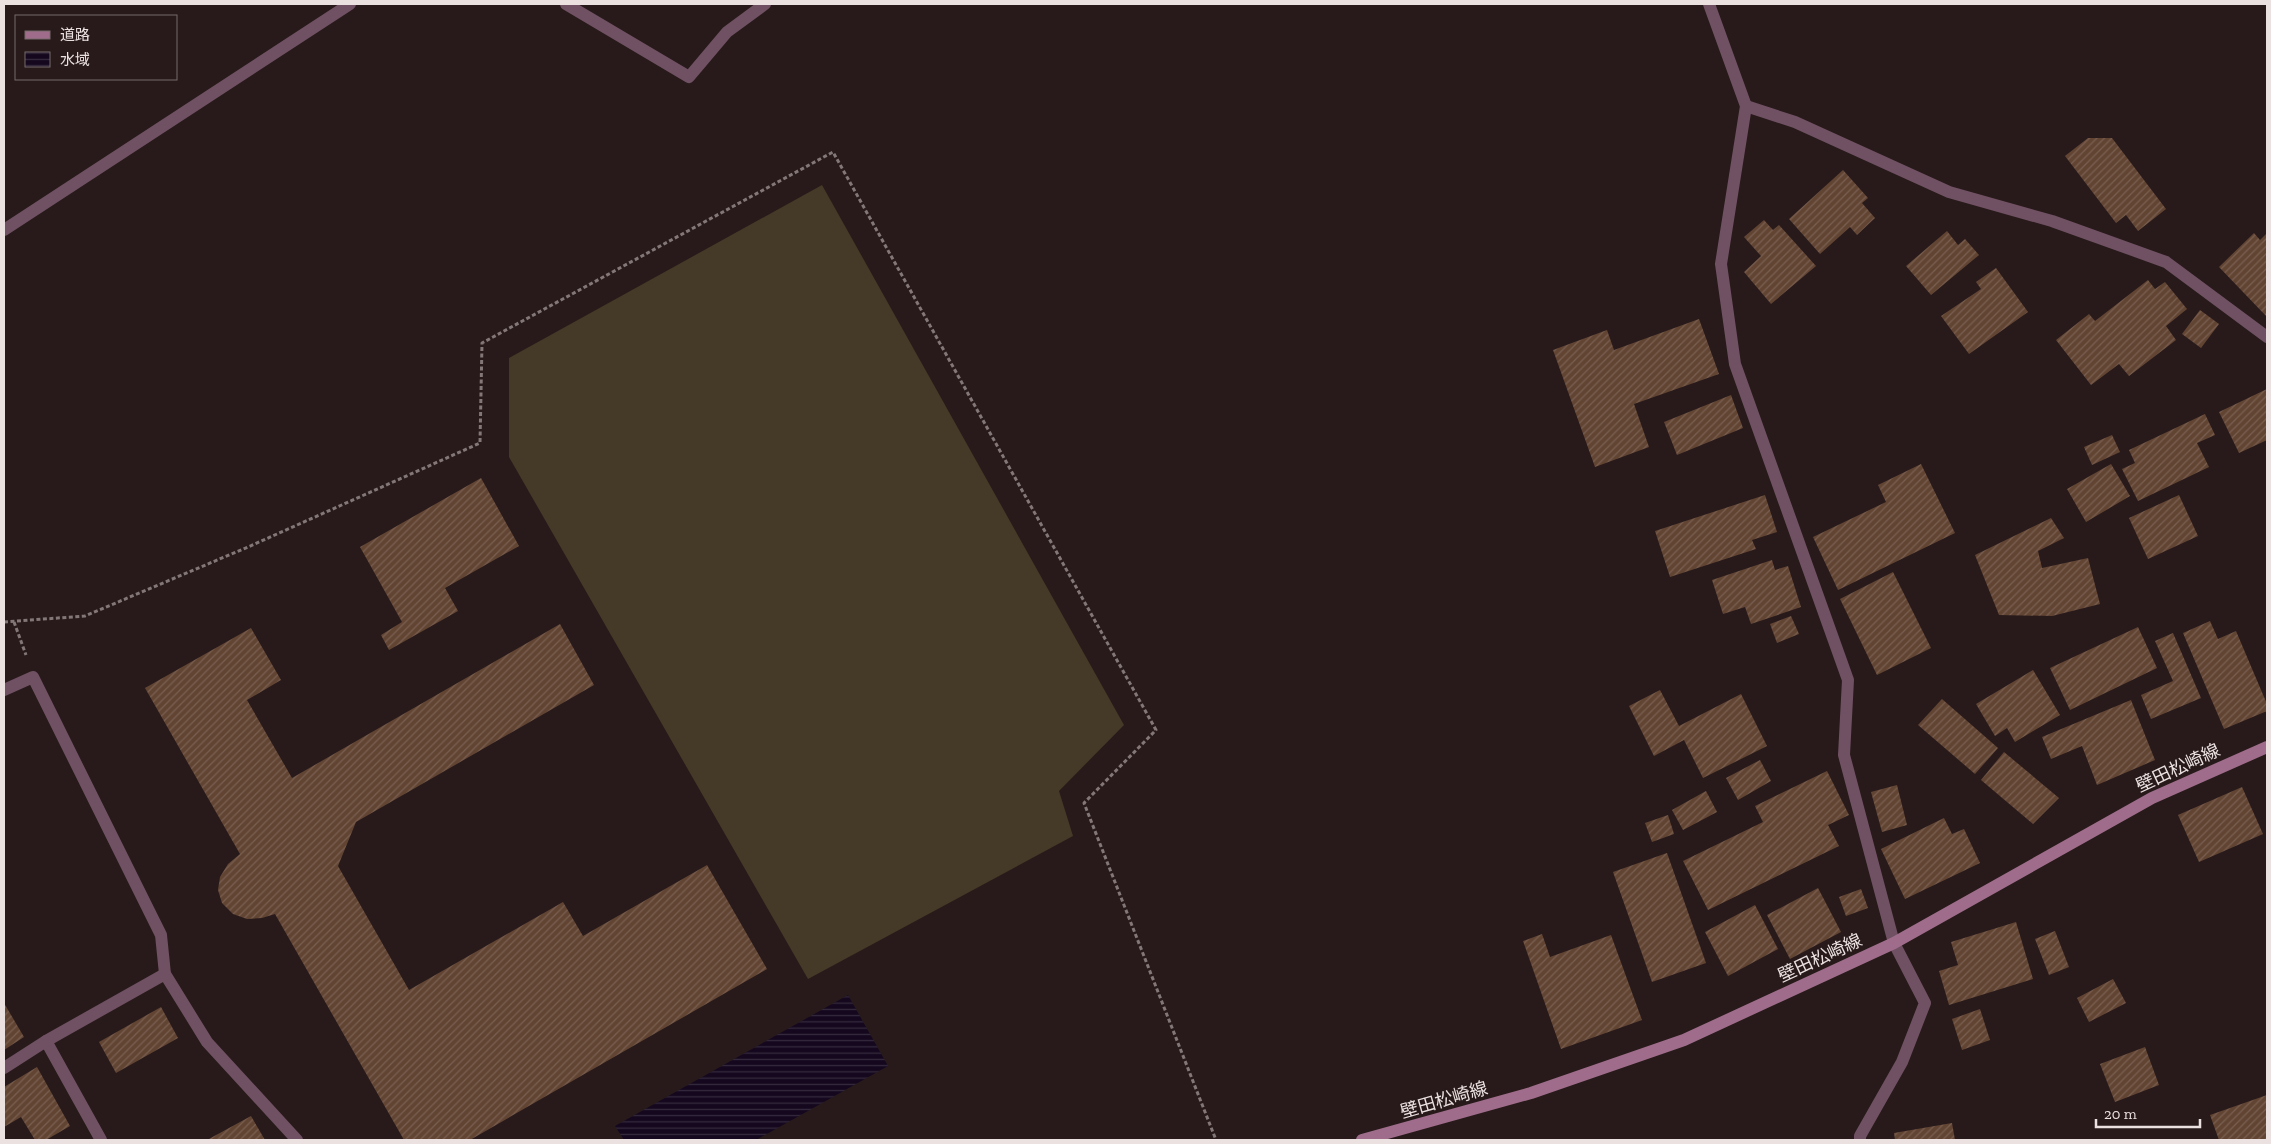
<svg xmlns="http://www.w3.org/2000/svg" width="2271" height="1144" font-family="'Zilla Slab','Noto Sans JP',serif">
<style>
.grass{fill:#443a27}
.water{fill:url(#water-rules)}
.building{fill:url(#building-hatch)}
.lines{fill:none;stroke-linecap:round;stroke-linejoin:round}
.path{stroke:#837777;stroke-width:3;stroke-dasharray:4 2.5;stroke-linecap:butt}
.lane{stroke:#705163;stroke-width:12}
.street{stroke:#705163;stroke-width:12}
.secondary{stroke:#9f6d8b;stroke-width:12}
.labels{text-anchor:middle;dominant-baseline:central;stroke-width:4;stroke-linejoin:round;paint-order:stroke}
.street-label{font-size:18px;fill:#ebe1e1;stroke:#281a1a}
</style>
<defs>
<pattern id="water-rules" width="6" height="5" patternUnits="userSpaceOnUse" patternTransform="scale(1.25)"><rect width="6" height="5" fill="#14071e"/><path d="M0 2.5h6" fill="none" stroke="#362b3e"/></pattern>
<pattern id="building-hatch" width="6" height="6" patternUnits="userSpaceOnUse" patternTransform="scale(1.25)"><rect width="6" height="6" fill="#624433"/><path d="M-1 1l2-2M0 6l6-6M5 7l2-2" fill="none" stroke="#795f50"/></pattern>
</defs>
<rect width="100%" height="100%" fill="#281a1a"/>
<path class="grass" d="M 822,185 L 1124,725 L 1059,791 L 1073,836 L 808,979 L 509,457 L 509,358 Z"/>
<path class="water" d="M 848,995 L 888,1066 L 756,1140 L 624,1140 L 615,1126 Z"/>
<g class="building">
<path d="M 2088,138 L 2112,138 L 2166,209 L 2138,231 L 2126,215 L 2116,223 L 2065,156 Z"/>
<path d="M 1843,170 L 1868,198 L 1862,203 L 1875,218 L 1857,235 L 1850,227 L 1820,254 L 1789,219 Z"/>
<path d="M 1764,220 L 1773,230 L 1779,225 L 1816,266 L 1771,304 L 1744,272 L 1761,256 L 1744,237 Z"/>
<path d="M 1947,231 L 1958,245 L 1965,239 L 1979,255 L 1931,295 L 1906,266 Z"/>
<path d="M 2254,233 L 2260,240 L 2267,233 L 2267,317 L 2219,267 Z"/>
<path d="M 1996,268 L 2028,312 L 1969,354 L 1941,316 L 1981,289 L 1976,282 Z"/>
<path d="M 2148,280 L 2155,289 L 2165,282 L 2187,309 L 2166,326 L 2176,340 L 2129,376 L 2119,364 L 2091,385 L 2056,340 L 2089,314 L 2095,321 Z"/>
<path d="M 2200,310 L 2219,324 L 2201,348 L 2182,334 Z"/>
<path d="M 1699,319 L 1719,374 L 1634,404 L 1649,447 L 1595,467 L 1553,350 L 1607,330 L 1614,350 Z"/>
<path d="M 2267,389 L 2267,440 L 2239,453 L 2219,412 Z"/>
<path d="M 1731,395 L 1743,428 L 1677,455 L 1664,422 Z"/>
<path d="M 2205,414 L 2215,435 L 2197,443 L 2209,467 L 2138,501 L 2122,469 L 2135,463 L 2129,450 Z"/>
<path d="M 2112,435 L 2120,452 L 2092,465 L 2084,447 Z"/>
<path d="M 1921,464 L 1955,533 L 1838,590 L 1813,537 L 1886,502 L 1878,485 Z"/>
<path d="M 2111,464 L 2130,496 L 2086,522 L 2067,489 Z"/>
<path d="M 481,478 L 519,546 L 445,588 L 458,611 L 389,650 L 381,635 L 402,622 L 360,547 Z"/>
<path d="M 1765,495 L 1777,532 L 1752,540 L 1756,549 L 1670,577 L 1655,531 Z"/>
<path d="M 2179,495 L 2198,536 L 2148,559 L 2129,518 Z"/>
<path d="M 2051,518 L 2064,538 L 2038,551 L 2042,568 L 2088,558 L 2100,604 L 2052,616 L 1999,615 L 1975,555 Z"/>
<path d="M 1772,560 L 1775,570 L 1788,566 L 1801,607 L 1751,624 L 1745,607 L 1723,614 L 1712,580 Z"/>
<path d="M 1893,572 L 1931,648 L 1877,675 L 1840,599 Z"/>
<path d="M 1791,616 L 1799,634 L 1777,643 L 1770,624 Z"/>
<path d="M 2210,621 L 2218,639 L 2236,631 L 2267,704 L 2267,711 L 2224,729 L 2183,633 Z"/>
<path d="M 560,624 L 594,685 L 356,822 L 338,866 L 409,990 L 563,902 L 583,936 L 707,865 L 767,969 L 470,1140 L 404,1140 L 275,914 L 262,918 L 247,919 L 233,914 L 222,903 L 218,890 L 220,877 L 228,864 L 240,854 L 145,688 L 251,628 L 281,680 L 247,700 L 292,778 Z"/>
<path d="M 2138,627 L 2157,668 L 2070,710 L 2050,668 Z"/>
<path d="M 2173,633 L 2201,698 L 2151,719 L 2141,695 L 2173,681 L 2155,641 Z"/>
<path d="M 2033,670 L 2060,715 L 2015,742 L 2007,728 L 1995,736 L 1976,704 Z"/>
<path d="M 1660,690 L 1679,726 L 1741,694 L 1767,746 L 1703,778 L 1684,740 L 1654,756 L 1629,706 Z"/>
<path d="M 1942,699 L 1998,748 L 1975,774 L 1918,725 Z"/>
<path d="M 2131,700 L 2155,760 L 2097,785 L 2082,746 L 2051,759 L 2042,737 Z"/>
<path d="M 2004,752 L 2059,798 L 2033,824 L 1981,780 Z"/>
<path d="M 1760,760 L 1771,781 L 1738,800 L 1726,778 Z"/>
<path d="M 1827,771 L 1849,815 L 1828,825 L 1839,846 L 1708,910 L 1683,861 L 1763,822 L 1755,806 Z"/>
<path d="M 1897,785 L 1907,825 L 1882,832 L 1871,792 Z"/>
<path d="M 2242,787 L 2263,834 L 2199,862 L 2178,815 Z"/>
<path d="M 1706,791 L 1717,812 L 1683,830 L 1672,810 Z"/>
<path d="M 1668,815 L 1674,834 L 1652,842 L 1645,823 Z"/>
<path d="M 1944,818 L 1952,834 L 1964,829 L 1980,863 L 1905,899 L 1881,849 Z"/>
<path d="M 1667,853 L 1706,963 L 1652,982 L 1613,872 Z"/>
<path d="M 1818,888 L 1841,932 L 1790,959 L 1767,915 Z"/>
<path d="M 1861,889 L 1868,908 L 1846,916 L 1839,897 Z"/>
<path d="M 1755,905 L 1778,949 L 1728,976 L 1705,932 Z"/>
<path d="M 2016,922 L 2033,979 L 1949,1005 L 1939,971 L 1958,965 L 1951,942 Z"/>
<path d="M 2055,931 L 2069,967 L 2049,975 L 2035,939 Z"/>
<path d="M 1542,934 L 1550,957 L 1611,935 L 1642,1020 L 1561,1049 L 1523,941 Z"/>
<path d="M 2113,979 L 2126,1003 L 2089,1022 L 2077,998 Z"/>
<path d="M 4,1003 L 24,1037 L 4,1050 Z"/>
<path d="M 161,1007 L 178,1038 L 116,1073 L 99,1042 Z"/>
<path d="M 1980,1009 L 1990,1040 L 1962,1050 L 1952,1019 Z"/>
<path d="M 2145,1047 L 2159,1085 L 2115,1102 L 2100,1064 Z"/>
<path d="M 37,1067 L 70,1126 L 46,1140 L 35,1140 L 21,1117 L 4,1127 L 4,1087 Z"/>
<path d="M 2267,1095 L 2267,1140 L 2219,1140 L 2210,1115 Z"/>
<path d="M 251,1116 L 265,1140 L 207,1140 Z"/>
<path d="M 1952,1123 L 1955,1140 L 1895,1140 L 1894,1133 Z"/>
</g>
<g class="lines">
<g class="path">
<path d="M 4,622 L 85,616 L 248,547 L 480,443 L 482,343 L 833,152 L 1156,730 L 1084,803 L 1216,1140"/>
<path d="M 14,622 L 26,655"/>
</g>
<g class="lane">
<path d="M 566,4 L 689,77 L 727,32 L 765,4"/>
<path d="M 4,230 L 350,4"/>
</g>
<g class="street">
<path d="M 1709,4 L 1746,106 L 1721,264 L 1735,364 L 1848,680 L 1844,755 L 1894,943 L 1925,1003 L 1902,1062 L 1860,1136 L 1860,1140"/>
<path d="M 1746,106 L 1795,122 L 1949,192 L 2052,221 L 2166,262 L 2267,337"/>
<path d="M 4,690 L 33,677 L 161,935 L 165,974 L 207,1042 L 297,1140"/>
<path d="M 46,1041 L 101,1140"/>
<path d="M 4,1068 L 46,1041 L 165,974"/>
</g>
<path class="secondary" d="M 1362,1140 L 1531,1093 L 1684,1040 L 1894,943 L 2152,798 L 2267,747"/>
</g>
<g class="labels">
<g class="street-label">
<text transform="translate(2178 768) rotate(-25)">壁田松崎線</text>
<text transform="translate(1820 958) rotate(-25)">壁田松崎線</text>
<text transform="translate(1444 1100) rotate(-16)">壁田松崎線</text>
</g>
</g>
<rect width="2271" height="1144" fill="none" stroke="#ebe1e1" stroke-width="10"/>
<rect x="15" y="15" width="162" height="65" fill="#281a1a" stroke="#766a6a"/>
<rect x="25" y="31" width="25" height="8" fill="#9f6d8b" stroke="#766a6a"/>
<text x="60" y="40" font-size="15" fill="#ebe1e1">道路</text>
<rect x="25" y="52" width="25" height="15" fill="url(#water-rules)" stroke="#766a6a"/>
<text x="60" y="65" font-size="15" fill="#ebe1e1">水域</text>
<path d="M2096 1119v8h104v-8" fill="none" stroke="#ebe1e1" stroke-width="2.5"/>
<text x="2104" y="1119" font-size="15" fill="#ebe1e1" stroke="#281a1a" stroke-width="4" paint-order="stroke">20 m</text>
</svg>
